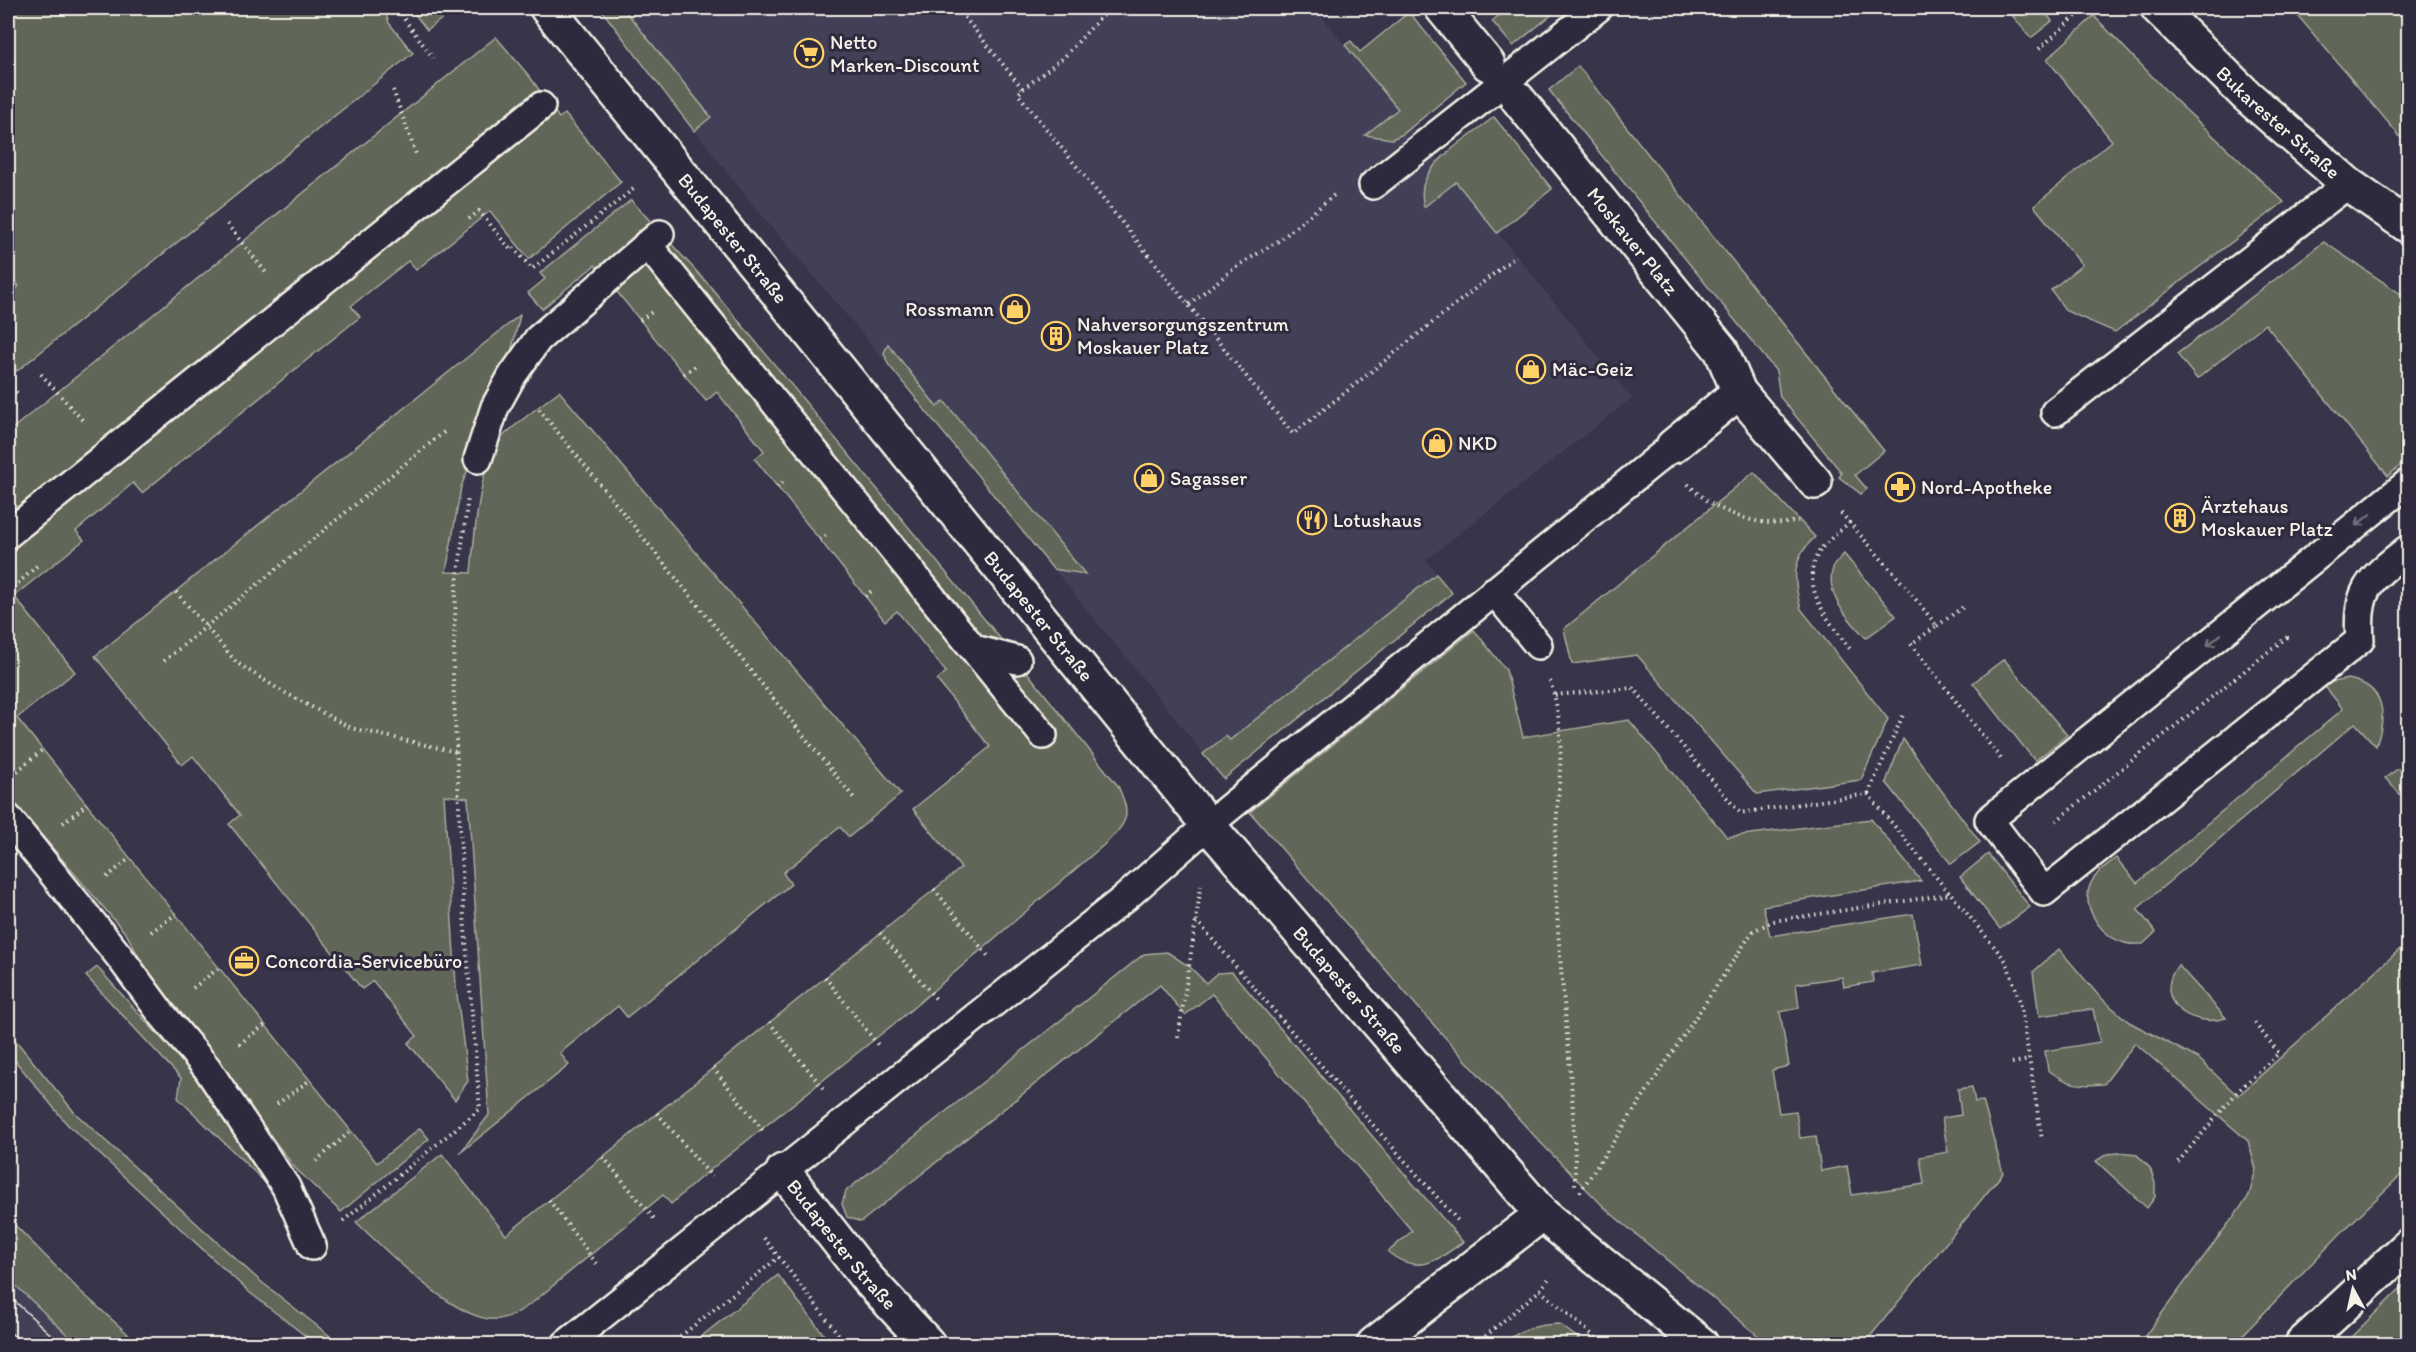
<svg xmlns="http://www.w3.org/2000/svg" width="2416" height="1352" font-family="Itim,sans-serif">
<style>
.built{fill:#424057}
.green{fill:#606658;stroke:#aaaca0;stroke-width:1.5}
.lines{fill:none;stroke-linecap:round;stroke-linejoin:round}
.service-casing{stroke:#f4f1e8;stroke-width:32}
.pedestrian-casing{stroke:#f4f1e8;stroke-width:38}
.minor-casing{stroke:#f4f1e8;stroke-width:38}
.tertiary-casing{stroke:#f4f1e8;stroke-width:38}
.secondary-casing{stroke:#f4f1e8;stroke-width:38}
.path{stroke:#f4f1e8;stroke-width:4;stroke-dasharray:1.5 4.5;stroke-linecap:butt}
.service{stroke:#2f2a3d;stroke-width:27}
.pedestrian{stroke:#2f2a3d;stroke-width:33}
.minor{stroke:#2f2a3d;stroke-width:33}
.tertiary{stroke:#2f2a3d;stroke-width:33}
.secondary{stroke:#2f2a3d;stroke-width:33}
.tram{stroke:#f4f1e8;stroke-width:1.5}
.oneway{stroke:#747079}
.labels{text-anchor:middle;dominant-baseline:central;stroke-width:6;stroke-linejoin:round;paint-order:stroke}
.poi-label{font-size:20px;fill:#f4f1e8;stroke:#2f2a3d;text-anchor:start}
.street-label{font-size:20px;fill:#f4f1e8;stroke:#2f2a3d}
</style>
<rect width="100%" height="100%" fill="#383449"/>
<filter id="ink" filterUnits="userSpaceOnUse"><feTurbulence type="fractalNoise" baseFrequency=".0167" numOctaves="2"/><feDisplacementMap in="SourceGraphic" scale="12" xChannelSelector="R" yChannelSelector="G"/><feConvolveMatrix kernelMatrix="1 2 1 2 8 2 1 2 1" color-interpolation-filters="sRGB"/></filter>
<g filter="url(#ink)">
<g class="built">
<path d="M 600,8 L 1315,8 L 1632,398 L 1426,560 L 1452,593 L 1224,779 L 888,364 L 747,198 Z"/>
<path d="M 8,1278 L 77,1344 L 8,1344 Z"/>
</g>
<g class="green">
<path d="M 8,8 L 384,8 L 389,23 L 413,53 L 17,371 L 8,360 L 8,298 L 19,286 L 8,273 Z"/>
<path d="M 410,8 L 456,8 L 427,30 Z"/>
<path d="M 600,8 L 623,8 L 711,117 L 694,131 Z"/>
<path d="M 1508,8 L 1560,8 L 1513,46 L 1492,21 Z"/>
<path d="M 2006,8 L 2044,8 L 2043,9 L 2052,21 L 2031,38 Z"/>
<path d="M 2296,8 L 2402,8 L 2408,15 L 2408,146 L 2293,10 Z"/>
<path d="M 1409,12 L 1466,82 L 1403,134 L 1392,139 L 1365,135 L 1398,109 L 1345,45 L 1351,41 L 1360,52 Z"/>
<path d="M 2094,16 L 2173,98 L 2284,202 L 2115,332 L 2066,311 L 2051,290 L 2082,265 L 2034,206 L 2112,141 L 2047,59 Z"/>
<path d="M 496,37 L 530,77 L 559,118 L 565,114 L 621,182 L 529,259 L 490,211 L 416,270 L 408,261 L 351,306 L 360,317 L 142,493 L 133,483 L 76,531 L 84,540 L 14,596 L 75,672 L 17,718 L 377,1163 L 420,1128 L 429,1139 L 341,1212 L 295,1168 L 148,973 L 127,935 L 8,796 L 8,432 Z"/>
<path d="M 1578,66 L 1884,451 L 1855,475 L 1867,489 L 1861,494 L 1839,477 L 1842,473 L 1780,397 L 1776,371 L 1549,90 Z"/>
<path d="M 1494,117 L 1552,189 L 1497,233 L 1456,182 L 1424,207 C 1422,197 1421,189 1425,180 C 1435,157 1474,133 1494,117 Z"/>
<path d="M 631,200 L 709,285 L 995,632 L 1118,786 C 1131,815 1129,821 1106,843 L 900,1019 L 700,1178 L 671,1204 L 663,1195 L 532,1303 C 522,1310 512,1317 499,1319 C 458,1325 384,1248 356,1222 L 442,1154 L 506,1235 L 961,868 L 913,809 L 990,747 L 937,680 L 946,672 L 897,611 L 885,621 L 755,459 L 764,451 L 717,392 L 706,401 L 595,265 L 542,309 L 528,293 L 545,279 L 540,273 Z"/>
<path d="M 2324,242 L 2408,299 L 2408,459 L 2388,476 L 2265,324 L 2197,379 L 2177,354 Z"/>
<path d="M 520,315 L 507,369 L 461,487 L 446,572 L 471,573 C 474,538 479,475 495,445 C 500,435 548,400 559,391 L 901,794 L 849,837 L 840,827 L 783,873 L 791,884 L 627,1017 L 618,1006 L 560,1053 L 569,1065 L 460,1153 L 489,1115 L 468,798 L 444,795 L 456,986 L 468,1081 L 455,1100 L 408,1043 L 417,1036 L 373,981 L 362,989 L 229,824 L 240,815 L 193,756 L 182,765 L 95,656 Z"/>
<path d="M 888,344 L 937,407 L 944,401 L 1085,574 L 1053,569 L 888,364 L 884,353 Z"/>
<path d="M 1754,472 L 1815,537 C 1791,559 1793,579 1801,609 L 1888,719 L 1861,780 L 1757,794 L 1637,655 L 1572,664 L 1564,629 Z"/>
<path d="M 1844,554 L 1896,616 L 1866,638 C 1850,620 1824,596 1833,568 C 1834,563 1841,558 1844,554 Z"/>
<path d="M 1436,574 L 1452,593 L 1224,779 L 1203,754 L 1226,736 L 1230,740 Z"/>
<path d="M 1474,630 L 1506,670 L 1523,737 L 1629,720 L 1727,837 L 1871,819 L 1921,881 L 1763,906 L 1770,936 L 1913,914 L 1922,965 L 1872,973 L 1873,982 L 1844,987 L 1842,977 L 1796,984 L 1799,1008 L 1780,1012 L 1789,1066 L 1772,1070 L 1779,1113 L 1796,1111 L 1800,1138 L 1816,1136 L 1821,1171 L 1847,1166 L 1852,1195 L 1924,1184 L 1920,1157 L 1948,1152 L 1942,1118 L 1961,1115 L 1958,1089 L 1972,1087 L 1975,1102 L 1983,1101 L 2003,1173 L 1864,1344 L 1768,1344 L 1608,1211 L 1540,1142 L 1422,1012 L 1250,812 Z"/>
<path d="M 2004,659 L 2067,735 L 2035,761 L 1973,683 Z"/>
<path d="M 2348,679 C 2386,686 2387,715 2376,746 L 2355,723 L 2137,909 L 2156,932 L 2143,944 C 2138,944 2130,945 2125,943 C 2102,937 2081,908 2090,885 C 2095,873 2106,866 2116,858 L 2137,883 L 2343,709 L 2323,684 Z"/>
<path d="M 1903,739 L 1980,842 L 1951,864 L 1886,782 Z"/>
<path d="M 2408,767 L 2408,803 L 2385,778 L 2398,769 Z"/>
<path d="M 1988,854 L 2030,907 L 2000,929 L 1960,877 Z"/>
<path d="M 2408,942 L 2408,1168 L 2340,1234 L 2234,1344 L 2139,1344 L 2249,1196 L 2256,1169 L 2248,1141 L 2135,1043 L 2104,1084 C 2078,1086 2069,1085 2048,1070 L 2045,1051 L 2100,1042 L 2093,1009 L 2039,1016 L 2033,972 L 2059,949 L 2099,996 L 2116,1011 L 2129,1022 L 2199,1059 L 2238,1096 Z"/>
<path d="M 1167,952 L 1190,967 L 1206,983 L 1217,973 L 1232,972 L 1463,1242 C 1437,1261 1417,1276 1388,1252 L 1412,1231 L 1212,994 L 1185,1015 L 1160,985 L 861,1222 L 847,1217 L 842,1204 L 846,1191 L 1144,954 Z"/>
<path d="M 2178,965 L 2226,1018 C 2190,1029 2151,1000 2178,965 Z"/>
<path d="M 97,967 L 189,1069 L 268,1185 L 178,1098 L 181,1078 L 86,976 Z"/>
<path d="M 8,1031 L 75,1113 L 259,1280 L 340,1344 L 316,1344 L 249,1292 L 67,1124 L 8,1052 Z"/>
<path d="M 2119,1153 L 2137,1155 L 2150,1168 L 2155,1183 L 2155,1197 L 2147,1208 L 2096,1161 L 2107,1154 Z"/>
<path d="M 8,1218 L 79,1290 L 139,1344 L 77,1344 L 8,1278 Z"/>
<path d="M 778,1275 L 831,1344 L 692,1344 Z"/>
<path d="M 2408,1281 L 2408,1344 L 2344,1344 Z"/>
<path d="M 1559,1324 L 1586,1344 L 1502,1344 C 1522,1329 1534,1325 1559,1324 Z"/>
</g>
<g class="lines">
<g class="service-casing">
<g id="service">
<path d="M 1373,185 L 1598,8"/>
<path d="M 647,244 L 1043,735"/>
<path d="M 2055,412 L 2348,184"/>
<path d="M 478,459 L 495,407 L 512,376 L 538,339 L 660,234"/>
<path d="M 2408,483 L 1989,820 L 2044,892 L 2360,640 C 2356,588 2370,579 2408,549"/>
<path d="M 8,534 L 541,106"/>
<path d="M 1494,591 L 1538,645"/>
<path d="M 974,649 L 1017,660"/>
<path d="M 8,818 L 119,956 L 161,1013 L 207,1068 L 286,1187 L 312,1246"/>
<path d="M 566,1344 L 1126,897 L 1208,825 L 1673,446"/>
</g>
</g>
<g class="pedestrian-casing">
<g id="pedestrian">
<path d="M 1442,8 L 1488,64"/>
<path id="s1" d="M 1517,98 L 1721,350 L 1739,392 L 1673,446"/>
<path d="M 1739,392 L 1815,482"/>
</g>
</g>
<g class="minor-casing">
<g id="minor">
<path id="s2" d="M 547,8 L 1208,825 L 1542,1214 L 1701,1344"/>
<path id="s3" d="M 783,1171 L 866,1277 L 928,1344"/>
<path d="M 1374,1344 L 1542,1214"/>
</g>
</g>
<g class="tertiary-casing">
<g id="tertiary">
<path id="s4" d="M 2158,8 L 2246,95 L 2348,184 L 2408,226"/>
</g>
</g>
<g class="secondary-casing">
<path id="secondary" d="M 2302,1344 L 2408,1246"/>
</g>
<g class="path">
<path d="M 401,8 L 402,16 L 433,58"/>
<path d="M 957,8 L 1023,89 L 1018,94 L 1293,434 L 1516,256"/>
<path d="M 2259,8 L 2265,14 L 2273,8"/>
<path d="M 2039,49 L 2085,8"/>
<path d="M 1023,89 L 1065,56 L 1100,18 L 1113,8"/>
<path d="M 393,90 L 416,154"/>
<path d="M 469,219 L 479,211 L 510,249 L 513,247 L 532,269 L 636,187"/>
<path d="M 227,224 L 268,275"/>
<path d="M 1189,304 L 1236,267 L 1280,240 L 1334,195"/>
<path d="M 640,320 L 652,312"/>
<path d="M 41,374 L 84,422"/>
<path d="M 684,374 L 696,365"/>
<path d="M 8,383 L 17,393"/>
<path d="M 539,409 L 854,798"/>
<path d="M 1688,484 C 1714,512 1761,530 1798,521"/>
<path d="M 777,487 L 786,480"/>
<path d="M 1841,513 L 1905,586 L 1937,626 L 1911,644 L 2001,759"/>
<path d="M 1850,522 C 1840,531 1826,541 1819,552 C 1798,587 1830,622 1850,649"/>
<path d="M 820,540 L 829,533"/>
<path d="M 176,592 L 237,663 L 280,690 L 351,728 L 456,752"/>
<path d="M 865,596 L 874,589"/>
<path d="M 8,598 L 13,588 L 40,563"/>
<path d="M 1937,626 L 1963,607"/>
<path d="M 2402,637 L 2408,649"/>
<path d="M 164,661 L 444,432"/>
<path d="M 1550,681 C 1570,740 1555,797 1555,857 C 1556,967 1576,1075 1575,1185"/>
<path d="M 1555,695 L 1633,688 L 1740,813 L 1868,794 L 1950,894"/>
<path d="M 8,779 L 42,750"/>
<path d="M 1868,794 L 1903,715"/>
<path d="M 2056,821 L 2287,637 L 2285,634"/>
<path d="M 63,823 L 87,804"/>
<path d="M 107,877 L 130,858"/>
<path d="M 1201,885 L 1196,920 L 1349,1098 L 1460,1223"/>
<path d="M 934,889 L 988,956"/>
<path d="M 151,932 L 176,914"/>
<path d="M 880,933 L 936,999"/>
<path d="M 825,977 L 878,1045"/>
<path d="M 193,988 L 219,968"/>
<path d="M 769,1022 L 824,1089"/>
<path d="M 1178,1037 L 1196,921"/>
<path d="M 239,1044 L 265,1025"/>
<path d="M 2012,1063 L 2029,1060"/>
<path d="M 713,1068 L 765,1133"/>
<path d="M 277,1104 L 310,1080"/>
<path d="M 657,1113 L 712,1177"/>
<path d="M 603,1157 L 656,1221"/>
<path d="M 316,1161 L 351,1131"/>
<path d="M 2178,1162 L 2238,1091 L 2279,1053 L 2252,1020"/>
<path d="M 1580,1192 L 1753,931 L 1773,921 L 1951,894 L 2006,961 L 2020,1001 L 2042,1140"/>
<path d="M 549,1200 L 599,1267"/>
<path d="M 343,1221 L 480,1109 L 464,917 L 453,675 L 456,592 L 468,497"/>
<path d="M 764,1238 L 846,1344"/>
<path d="M 1540,1290 L 1603,1344"/>
<path d="M 671,1344 L 779,1257"/>
<path d="M 1476,1344 L 1540,1290 L 1551,1276"/>
</g>
<use href="#service" class="service"/>
<use href="#pedestrian" class="pedestrian"/>
<use href="#minor" class="minor"/>
<use href="#tertiary" class="tertiary"/>
<use href="#secondary" class="secondary"/>
<g class="tram">
<path d="M 8,1295 L 61,1344"/>
<path d="M 8,1330 L 22,1344"/>
</g>
</g>
<defs><path id="oneway-shaft" d="M-6 0H5M1.5-3L5.5 0L1.5 3" fill="none" stroke-width="1.6" stroke-linecap="round" stroke-linejoin="round" transform="scale(1.5)"/></defs>
<g class="oneway">
<use href="#oneway-shaft" transform="translate(2363 520) rotate(141)"/>
<use href="#oneway-shaft" transform="translate(2214 640) rotate(141)"/>
</g>
</g>
<defs>
<g id="supermarket-ring" transform="scale(1.5)"><circle r="9.5" fill="#2f2a3d" stroke="#ffd166" stroke-width="1.5"/><path d="M-6-5.5h2.5l.6 2H6L4.5 2H-2.5L-4.4-4H-6ZM-1.5 3.2a1.3 1.3 0 1 0 .1 0ZM3 3.2a1.3 1.3 0 1 0 .1 0Z" fill="#ffd166"/></g>
<g id="shop-ring" transform="scale(1.5)"><circle r="9.5" fill="#2f2a3d" stroke="#ffd166" stroke-width="1.5"/><path d="M-5-2.5h2.3a2.7 3.5 0 0 1 5.4 0H5L5.5 6h-11ZM-1.5-2.5h3a1.5 2.3 0 0 0-3 0Z" fill="#ffd166"/></g>
<g id="building-ring" transform="scale(1.5)"><circle r="9.5" fill="#2f2a3d" stroke="#ffd166" stroke-width="1.5"/><path d="M-4-6H4V6H1V3H-1V6H-4ZM-2.5-4.3h1.7v1.8h-1.7ZM.8-4.3h1.7v1.8H.8ZM-2.5-1h1.7V.8h-1.7ZM.8-1h1.7V.8H.8Z" fill="#ffd166"/></g>
<g id="pharmacy-ring" transform="scale(1.5)"><circle r="9.5" fill="#2f2a3d" stroke="#ffd166" stroke-width="1.5"/><path d="M-2-6h4v4h4v4h-4v4h-4v-4h-4v-4h4Z" fill="#ffd166"/></g>
<g id="restaurant-ring" transform="scale(1.5)"><circle r="9.5" fill="#2f2a3d" stroke="#ffd166" stroke-width="1.5"/><path d="M-5-6h1v4h1v-4h1v4h1v-4h1v5L-1.5 .5V6h-2V.5L-5-1ZM5-6V6H3V1.5H1.5Q1.5-4 5-6Z" fill="#ffd166"/></g>
<g id="office-ring" transform="scale(1.5)"><circle r="9.5" fill="#2f2a3d" stroke="#ffd166" stroke-width="1.5"/><path d="M-6-3h4V-5.5h4V-3h4V5H-6ZM-1-4.5V-3h2v-1.5ZM-6 0V1H6V0Z" fill="#ffd166"/></g>
</defs>
<g fill-rule="evenodd">
<use href="#supermarket-ring" x="809" y="53"/>
<use href="#shop-ring" x="1015" y="309"/>
<use href="#building-ring" x="1056" y="336"/>
<use href="#shop-ring" x="1531" y="369"/>
<use href="#shop-ring" x="1437" y="443"/>
<use href="#shop-ring" x="1149" y="478"/>
<use href="#pharmacy-ring" x="1900" y="487"/>
<use href="#building-ring" x="2180" y="518"/>
<use href="#restaurant-ring" x="1312" y="520"/>
<use href="#office-ring" x="244" y="961"/>
</g>
<g class="labels">
<g class="poi-label">
<text x="830" y="42">Netto<tspan x="830" dy="23">Marken-Discount</tspan></text>
<text x="994" y="309" text-anchor="end">Rossmann</text>
<text x="1077" y="324">Nahversorgungszentrum<tspan x="1077" dy="23">Moskauer Platz</tspan></text>
<text x="1552" y="369">Mäc-Geiz</text>
<text x="1458" y="443">NKD</text>
<text x="1170" y="478">Sagasser</text>
<text x="1921" y="487">Nord-Apotheke</text>
<text x="2201" y="506">Ärztehaus<tspan x="2201" dy="23">Moskauer Platz</tspan></text>
<text x="1333" y="520">Lotushaus</text>
<text x="265" y="961">Concordia-Servicebüro</text>
</g>
<g class="street-label">
<text stroke="none"><textPath href="#s4" startOffset="166">Bukarester Straße</textPath></text>
<text stroke="none"><textPath href="#s2" startOffset="296">Budapester Straße</textPath></text>
<text stroke="none"><textPath href="#s1" startOffset="184">Moskauer Platz</textPath></text>
<text stroke="none"><textPath href="#s2" startOffset="782">Budapester Straße</textPath></text>
<text stroke="none"><textPath href="#s2" startOffset="1268">Budapester Straße</textPath></text>
<text stroke="none"><textPath href="#s3" startOffset="94">Budapester Straße</textPath></text>
</g>
</g>
<rect width="2416" height="1352" fill="none" stroke="#2f2a3d" stroke-width="30"/>
<rect x="15" y="15" width="2386" height="1322" fill="none" stroke="#f4f1e8" stroke-width="2" filter="url(#ink)"/>
<g transform="translate(2353 1289) rotate(352)" stroke="#2f2a3d" stroke-width="4.5" paint-order="stroke">
<path d="M0-4.5L10 22L0 15L-10 22Z" fill="#f4f1e8"/>
<text y="-9" font-size="16" font-weight="bold" text-anchor="middle" fill="#f4f1e8">N</text>
</g>
</svg>
